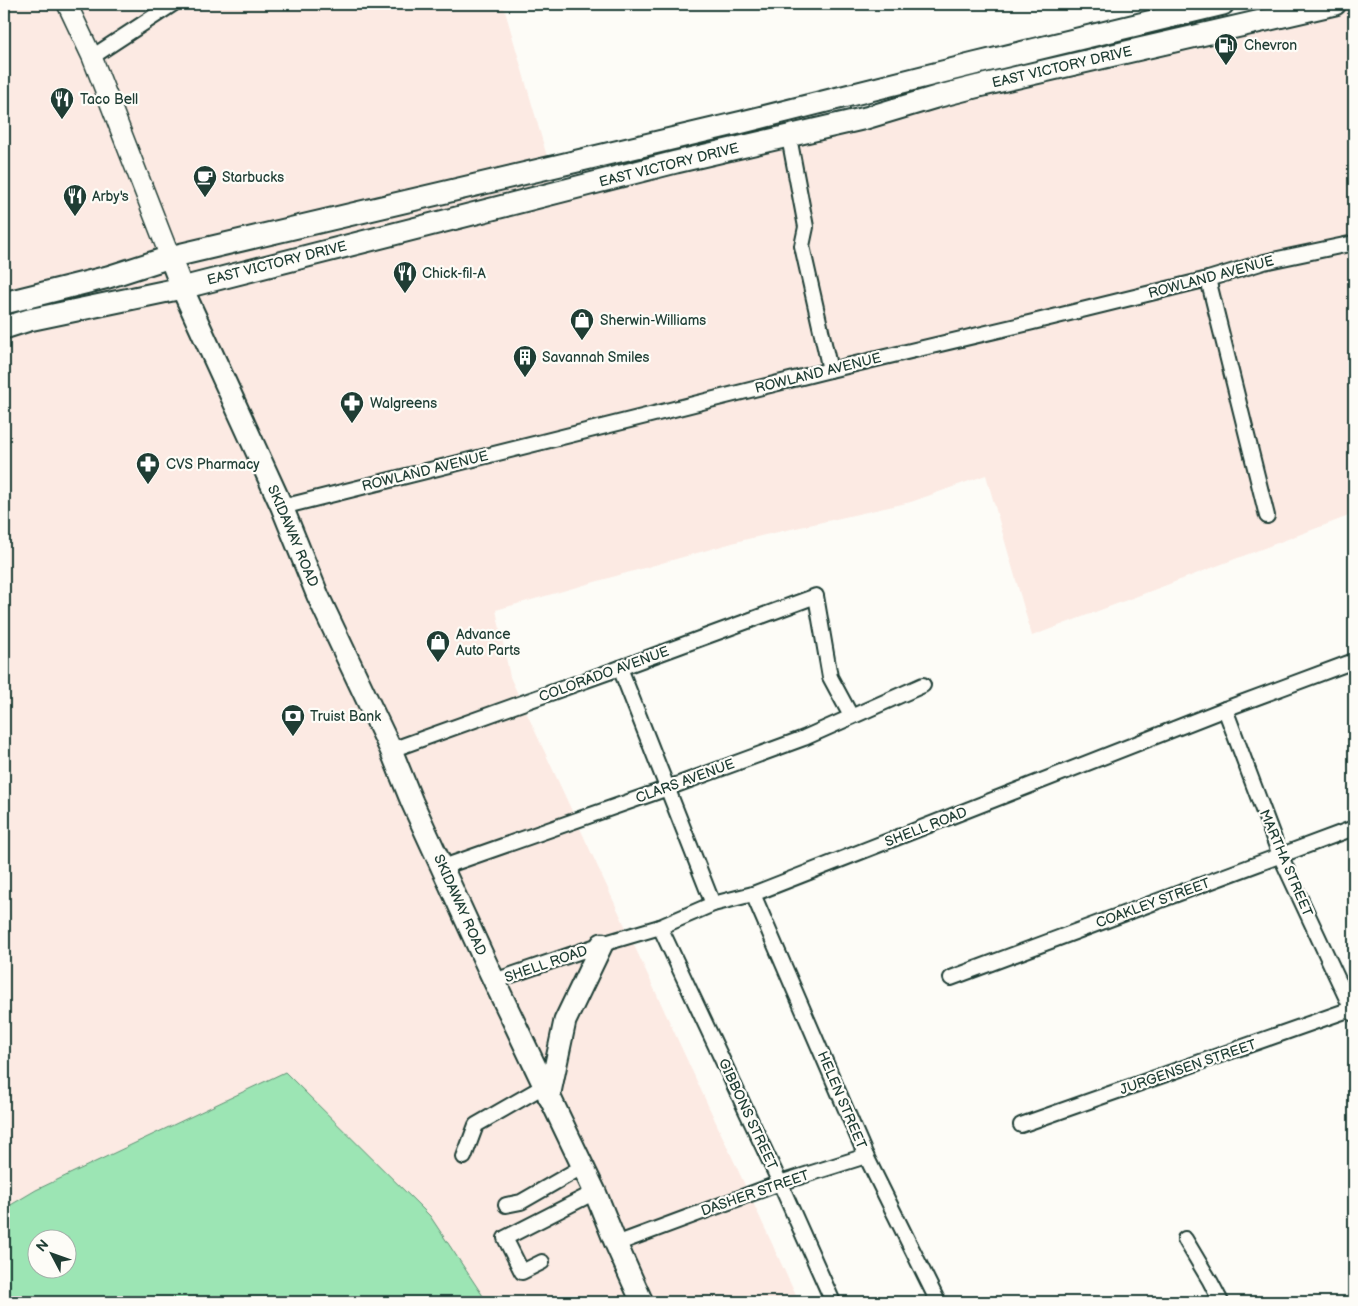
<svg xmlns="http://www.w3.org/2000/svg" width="1358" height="1306" font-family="'Balsamiq Sans',sans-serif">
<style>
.built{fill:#fceae3}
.green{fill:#9ce5b4;stroke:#5e9174;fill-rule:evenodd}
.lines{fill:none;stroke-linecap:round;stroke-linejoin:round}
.minor-casing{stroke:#1f3d34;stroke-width:18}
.secondary-casing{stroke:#1f3d34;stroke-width:22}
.primary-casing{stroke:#1f3d34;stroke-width:25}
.minor{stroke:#fdfcf7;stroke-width:14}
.secondary{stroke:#fdfcf7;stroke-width:19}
.primary{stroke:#fdfcf7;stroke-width:21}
.labels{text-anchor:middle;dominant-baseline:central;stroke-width:4.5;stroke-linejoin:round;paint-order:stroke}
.poi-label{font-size:14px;fill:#1f3d34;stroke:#fdfcf7;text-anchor:start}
.street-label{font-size:14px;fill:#1f3d34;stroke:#fdfcf7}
</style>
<rect width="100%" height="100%" fill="#fdfcf7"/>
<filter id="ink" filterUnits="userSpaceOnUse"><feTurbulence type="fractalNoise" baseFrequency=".02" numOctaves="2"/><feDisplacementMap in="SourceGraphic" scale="10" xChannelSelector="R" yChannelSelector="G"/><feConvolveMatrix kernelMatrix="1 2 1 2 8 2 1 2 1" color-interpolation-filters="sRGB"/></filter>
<g filter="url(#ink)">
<path class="built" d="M 4,4 L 162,4 L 171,16 L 189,4 L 503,4 L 559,198 L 1354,4 L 1354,514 L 1032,636 L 986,475 L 911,502 L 743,540 L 496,610 L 510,677 L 799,1302 L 487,1302 L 430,1216 L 36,1190 L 4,1209 Z"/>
<path class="green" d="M 285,1072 L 430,1216 L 487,1302 L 4,1302 L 4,1209 L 36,1190 ZM 38,1238 L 68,1238 L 68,1268 L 38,1268 Z"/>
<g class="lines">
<g class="minor-casing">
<g id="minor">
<path d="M 92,57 L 173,4"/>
<path d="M 789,137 L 806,227 L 802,246 L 830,370"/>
<path d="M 1208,279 L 1267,516"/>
<path d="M 282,507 L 830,370 L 1033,322 L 1208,279 L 1264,262 L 1354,243"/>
<path d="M 620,668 L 713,904"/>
<path d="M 1225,709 L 1280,855 L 1354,1014"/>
<path d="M 391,750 L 620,668 L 816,596 L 830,677 L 851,716"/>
<path d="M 443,867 L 668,788 L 804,738 L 923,685"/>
<path d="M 753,894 L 866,1156 L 938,1302"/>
<path d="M 660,927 L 780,1183 L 833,1302"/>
<path d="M 951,978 L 1354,828"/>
<path d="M 494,981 L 602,944 L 660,927 L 713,904 L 753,894 L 1225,709 L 1354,661"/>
<path d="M 1021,1125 L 1354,1008"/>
<path d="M 464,1157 L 476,1125 L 544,1086"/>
<path d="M 506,1205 L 521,1202 L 582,1167"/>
<path d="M 1185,1239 L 1210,1281 L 1221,1302"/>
<path d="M 616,1244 L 780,1183 L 866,1156"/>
<path d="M 542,1262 L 522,1272 L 505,1238 L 595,1192"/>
</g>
</g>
<g class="secondary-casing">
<path id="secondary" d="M 67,4 L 92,57 L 170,257"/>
</g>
<g class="primary-casing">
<g id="primary">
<path d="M 170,257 L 182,288 L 282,507 L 318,596 L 391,750 L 412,802 L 490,972 L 595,1192 L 616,1244 L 642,1302"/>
<path d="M 4,303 L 108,277 L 170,257 L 743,122 L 974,64 L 1223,4"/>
<path d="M 4,328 L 29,320 L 182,288 L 676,162 L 866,118 L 936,97 L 979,86 L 1335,4"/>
<path d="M 549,1097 L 565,1021 L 602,944"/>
</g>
</g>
<use href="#minor" class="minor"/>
<use href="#secondary" class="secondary"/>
<use href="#primary" class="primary"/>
</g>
</g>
<defs>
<g id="fuel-pin" transform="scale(1.25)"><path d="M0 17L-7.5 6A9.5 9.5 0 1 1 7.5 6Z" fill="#1f3d34" stroke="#fdfcf7"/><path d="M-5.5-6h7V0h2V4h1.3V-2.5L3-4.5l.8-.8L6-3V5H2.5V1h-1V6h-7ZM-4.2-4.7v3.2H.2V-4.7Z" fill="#fff"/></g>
<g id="restaurant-pin" transform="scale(1.25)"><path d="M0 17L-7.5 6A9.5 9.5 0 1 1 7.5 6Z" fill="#1f3d34" stroke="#fdfcf7"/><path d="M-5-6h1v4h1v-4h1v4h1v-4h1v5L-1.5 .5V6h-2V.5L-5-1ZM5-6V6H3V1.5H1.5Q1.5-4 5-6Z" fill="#fff"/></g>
<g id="cafe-pin" transform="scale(1.25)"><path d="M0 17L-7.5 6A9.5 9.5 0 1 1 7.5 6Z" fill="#1f3d34" stroke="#fdfcf7"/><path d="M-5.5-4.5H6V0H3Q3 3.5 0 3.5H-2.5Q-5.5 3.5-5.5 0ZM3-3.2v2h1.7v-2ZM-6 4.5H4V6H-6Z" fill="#fff"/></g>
<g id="shop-pin" transform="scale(1.25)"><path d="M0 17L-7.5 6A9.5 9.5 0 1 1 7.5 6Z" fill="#1f3d34" stroke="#fdfcf7"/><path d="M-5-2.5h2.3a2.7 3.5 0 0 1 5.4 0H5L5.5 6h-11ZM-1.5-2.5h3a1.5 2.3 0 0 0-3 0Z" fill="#fff"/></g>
<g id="building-pin" transform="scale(1.25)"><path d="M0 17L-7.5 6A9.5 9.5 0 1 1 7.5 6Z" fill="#1f3d34" stroke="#fdfcf7"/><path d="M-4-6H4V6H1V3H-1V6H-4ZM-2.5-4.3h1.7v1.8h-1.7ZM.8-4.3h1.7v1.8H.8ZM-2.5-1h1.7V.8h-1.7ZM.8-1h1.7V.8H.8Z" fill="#fff"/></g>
<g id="pharmacy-pin" transform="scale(1.25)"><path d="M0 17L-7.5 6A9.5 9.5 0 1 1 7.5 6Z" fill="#1f3d34" stroke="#fdfcf7"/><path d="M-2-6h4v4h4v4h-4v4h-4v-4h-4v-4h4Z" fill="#fff"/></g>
<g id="bank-pin" transform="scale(1.25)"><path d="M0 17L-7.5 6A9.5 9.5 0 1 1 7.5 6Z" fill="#1f3d34" stroke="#fdfcf7"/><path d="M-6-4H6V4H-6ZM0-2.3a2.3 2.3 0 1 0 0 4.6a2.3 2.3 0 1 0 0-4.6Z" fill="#fff"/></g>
</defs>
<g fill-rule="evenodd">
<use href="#fuel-pin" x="1226" y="45"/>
<use href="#restaurant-pin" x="62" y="99"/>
<use href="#cafe-pin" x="205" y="177"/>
<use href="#restaurant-pin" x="75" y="196"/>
<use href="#restaurant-pin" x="405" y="273"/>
<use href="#shop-pin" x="582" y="320"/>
<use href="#building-pin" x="525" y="357"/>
<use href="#pharmacy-pin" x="352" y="403"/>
<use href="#pharmacy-pin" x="148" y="464"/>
<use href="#shop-pin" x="438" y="642"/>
<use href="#bank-pin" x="293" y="716"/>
</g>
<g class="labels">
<g class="poi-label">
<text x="1244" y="45">Chevron</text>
<text x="80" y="99">Taco Bell</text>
<text x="222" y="177">Starbucks</text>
<text x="92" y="196">Arby's</text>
<text x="422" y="273">Chick-fil-A</text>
<text x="600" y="320">Sherwin-Williams</text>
<text x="542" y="357">Savannah Smiles</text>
<text x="370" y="403">Walgreens</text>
<text x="166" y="464">CVS Pharmacy</text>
<text x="456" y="634">Advance<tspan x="456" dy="16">Auto Parts</tspan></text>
<text x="310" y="716">Truist Bank</text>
</g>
<g class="street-label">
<text transform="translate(1062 67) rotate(-13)">EAST VICTORY DRIVE</text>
<text transform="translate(669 165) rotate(-14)">EAST VICTORY DRIVE</text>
<text transform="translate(277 263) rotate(-14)">EAST VICTORY DRIVE</text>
<text transform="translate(1211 277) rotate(-15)">ROWLAND AVENUE</text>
<text transform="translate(818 373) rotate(-14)">ROWLAND AVENUE</text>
<text transform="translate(425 471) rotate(-14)">ROWLAND AVENUE</text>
<text transform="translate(293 536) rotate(67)">SKIDAWAY ROAD</text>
<text transform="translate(604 674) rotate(-20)">COLORADO AVENUE</text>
<text transform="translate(685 781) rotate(-20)">CLARS AVENUE</text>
<text transform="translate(926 827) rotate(-21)">SHELL ROAD</text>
<text transform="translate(1286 863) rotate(67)">MARTHA STREET</text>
<text transform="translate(1153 903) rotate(-20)">COAKLEY STREET</text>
<text transform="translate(460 905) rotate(66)">SKIDAWAY ROAD</text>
<text transform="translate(546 964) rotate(-19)">SHELL ROAD</text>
<text transform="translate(1188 1067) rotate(-19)">JURGENSEN STREET</text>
<text transform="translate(842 1100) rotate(67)">HELEN STREET</text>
<text transform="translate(748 1114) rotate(65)">GIBBONS STREET</text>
<text transform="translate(755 1193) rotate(-19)">DASHER STREET</text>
</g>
</g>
<rect width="1358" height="1306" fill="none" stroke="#fdfcf7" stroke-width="20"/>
<rect x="10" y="10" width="1338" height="1286" fill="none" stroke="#1f3d34" stroke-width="2" filter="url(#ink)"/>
<g transform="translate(52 1254) rotate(311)"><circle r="24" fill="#fdfcf7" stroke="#a4b0a9"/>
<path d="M0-4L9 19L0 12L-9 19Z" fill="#1f3d34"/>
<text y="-8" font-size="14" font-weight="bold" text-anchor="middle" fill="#1f3d34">N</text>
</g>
</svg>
